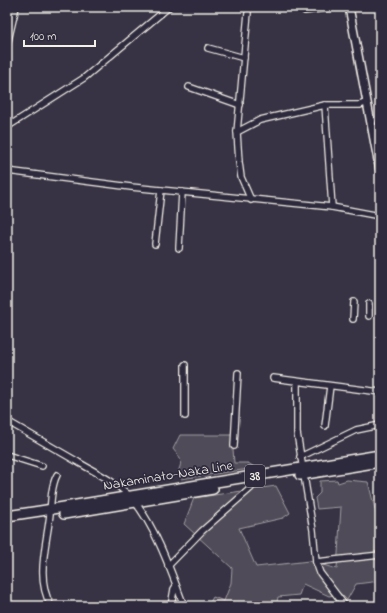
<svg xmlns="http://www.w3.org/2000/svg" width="387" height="613" font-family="'Indie Flower',sans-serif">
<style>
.green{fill:#504b59;stroke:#a29ea0}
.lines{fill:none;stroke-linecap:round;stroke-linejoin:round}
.minor-casing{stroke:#f4f1e8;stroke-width:8}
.tertiary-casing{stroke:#f4f1e8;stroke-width:10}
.primary-casing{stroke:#f4f1e8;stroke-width:12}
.minor{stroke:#2f2a3d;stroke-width:5.5}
.tertiary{stroke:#2f2a3d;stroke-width:7}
.primary{stroke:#2f2a3d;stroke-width:9}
.labels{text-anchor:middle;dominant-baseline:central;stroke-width:3.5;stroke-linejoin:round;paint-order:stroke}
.shield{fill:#2f2a3d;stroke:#b9b5b5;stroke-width:1}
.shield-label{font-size:13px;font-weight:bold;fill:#f4f1e8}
.street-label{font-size:14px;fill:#f4f1e8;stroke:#2f2a3d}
</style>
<rect width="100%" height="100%" fill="#373244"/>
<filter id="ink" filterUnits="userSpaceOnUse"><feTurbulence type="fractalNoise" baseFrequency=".025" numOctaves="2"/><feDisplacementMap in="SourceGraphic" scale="8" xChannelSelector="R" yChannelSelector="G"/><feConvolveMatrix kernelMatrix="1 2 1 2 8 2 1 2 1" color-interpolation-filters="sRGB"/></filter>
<g filter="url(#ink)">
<g class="green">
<path d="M 180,435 L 232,435 L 234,463 L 248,463 L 256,468 L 181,479 L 178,472 C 183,460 181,459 173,449 Z"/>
<path d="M 337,480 L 338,483 L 347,480 L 368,482 L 380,528 L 380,581 L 356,584 L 347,600 L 341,594 L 329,596 L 303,584 L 299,595 L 278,597 L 276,606 L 214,606 L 209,604 L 213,597 L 224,601 L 231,583 L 232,568 L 184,524 L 194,498 L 276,486 L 290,513 L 283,518 L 239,528 L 256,567 L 309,561 L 337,569 L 341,507 L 317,509 L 315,498 L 320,493 L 320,481 Z"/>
</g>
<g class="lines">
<g class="minor-casing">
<g id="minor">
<path d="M 305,11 L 334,7"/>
<path d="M 248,13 L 237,132 L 239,162 L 241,177 L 251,200"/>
<path d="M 7,45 L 16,7"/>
<path d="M 208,48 L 244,58"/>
<path d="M 189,87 L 240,105"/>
<path d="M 325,105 L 332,207"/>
<path d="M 7,127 L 84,78 L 169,7"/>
<path d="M 237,132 L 260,120 L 325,105 L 360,105 L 367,102"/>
<path d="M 7,171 L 131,187 L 332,207 L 380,216"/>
<path d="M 155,244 L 161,190"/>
<path d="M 179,248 L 182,192"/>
<path d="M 369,316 L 369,304"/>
<path d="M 353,319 L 354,302"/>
<path d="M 185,365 L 185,416"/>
<path d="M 273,378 L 380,392"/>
<path d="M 297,382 L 297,433 L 313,530 L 316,562 L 320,573 L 345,606"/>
<path d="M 7,421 C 31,435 54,448 78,462 C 96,473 119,483 133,500 C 155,525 172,574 184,606"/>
<path d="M 325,426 L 330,386"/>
<path d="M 234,446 L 238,373"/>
<path d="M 7,455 L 42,466"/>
<path d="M 300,457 L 356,430 L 380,425"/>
<path d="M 316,562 L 380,555"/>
<path d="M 168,566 L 202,531 L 251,488 L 253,483"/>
<path d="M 51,606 C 35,578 47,544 50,514 C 51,502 51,486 57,475"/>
<path d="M 171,606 L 174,589 L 176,586"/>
</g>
</g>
<g class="tertiary-casing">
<path id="tertiary" d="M 349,7 L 380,171"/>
</g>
<g class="primary-casing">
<g id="primary">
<path d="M 300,475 L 380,462"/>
<path d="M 64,514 L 213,489"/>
<path d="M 7,516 L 40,511 L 380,455"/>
</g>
</g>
<use href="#minor" class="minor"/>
<use href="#tertiary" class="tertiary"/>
<use href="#primary" class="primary"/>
</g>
</g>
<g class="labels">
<rect class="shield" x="245" y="465" width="20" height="22" rx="3"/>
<g class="shield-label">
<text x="255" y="476">38</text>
</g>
<g class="street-label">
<text transform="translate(168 476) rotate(-9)">Nakaminato-Naka Line</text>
</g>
</g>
<rect width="387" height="613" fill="none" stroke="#2f2a3d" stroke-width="24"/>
<rect x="12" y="12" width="363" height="589" fill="none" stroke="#f4f1e8" stroke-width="1.5" filter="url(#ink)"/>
<path d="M24 40v6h71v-6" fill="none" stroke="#f4f1e8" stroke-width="2"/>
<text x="30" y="40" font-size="12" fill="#f4f1e8" stroke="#2f2a3d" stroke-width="3" paint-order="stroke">100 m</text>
</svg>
